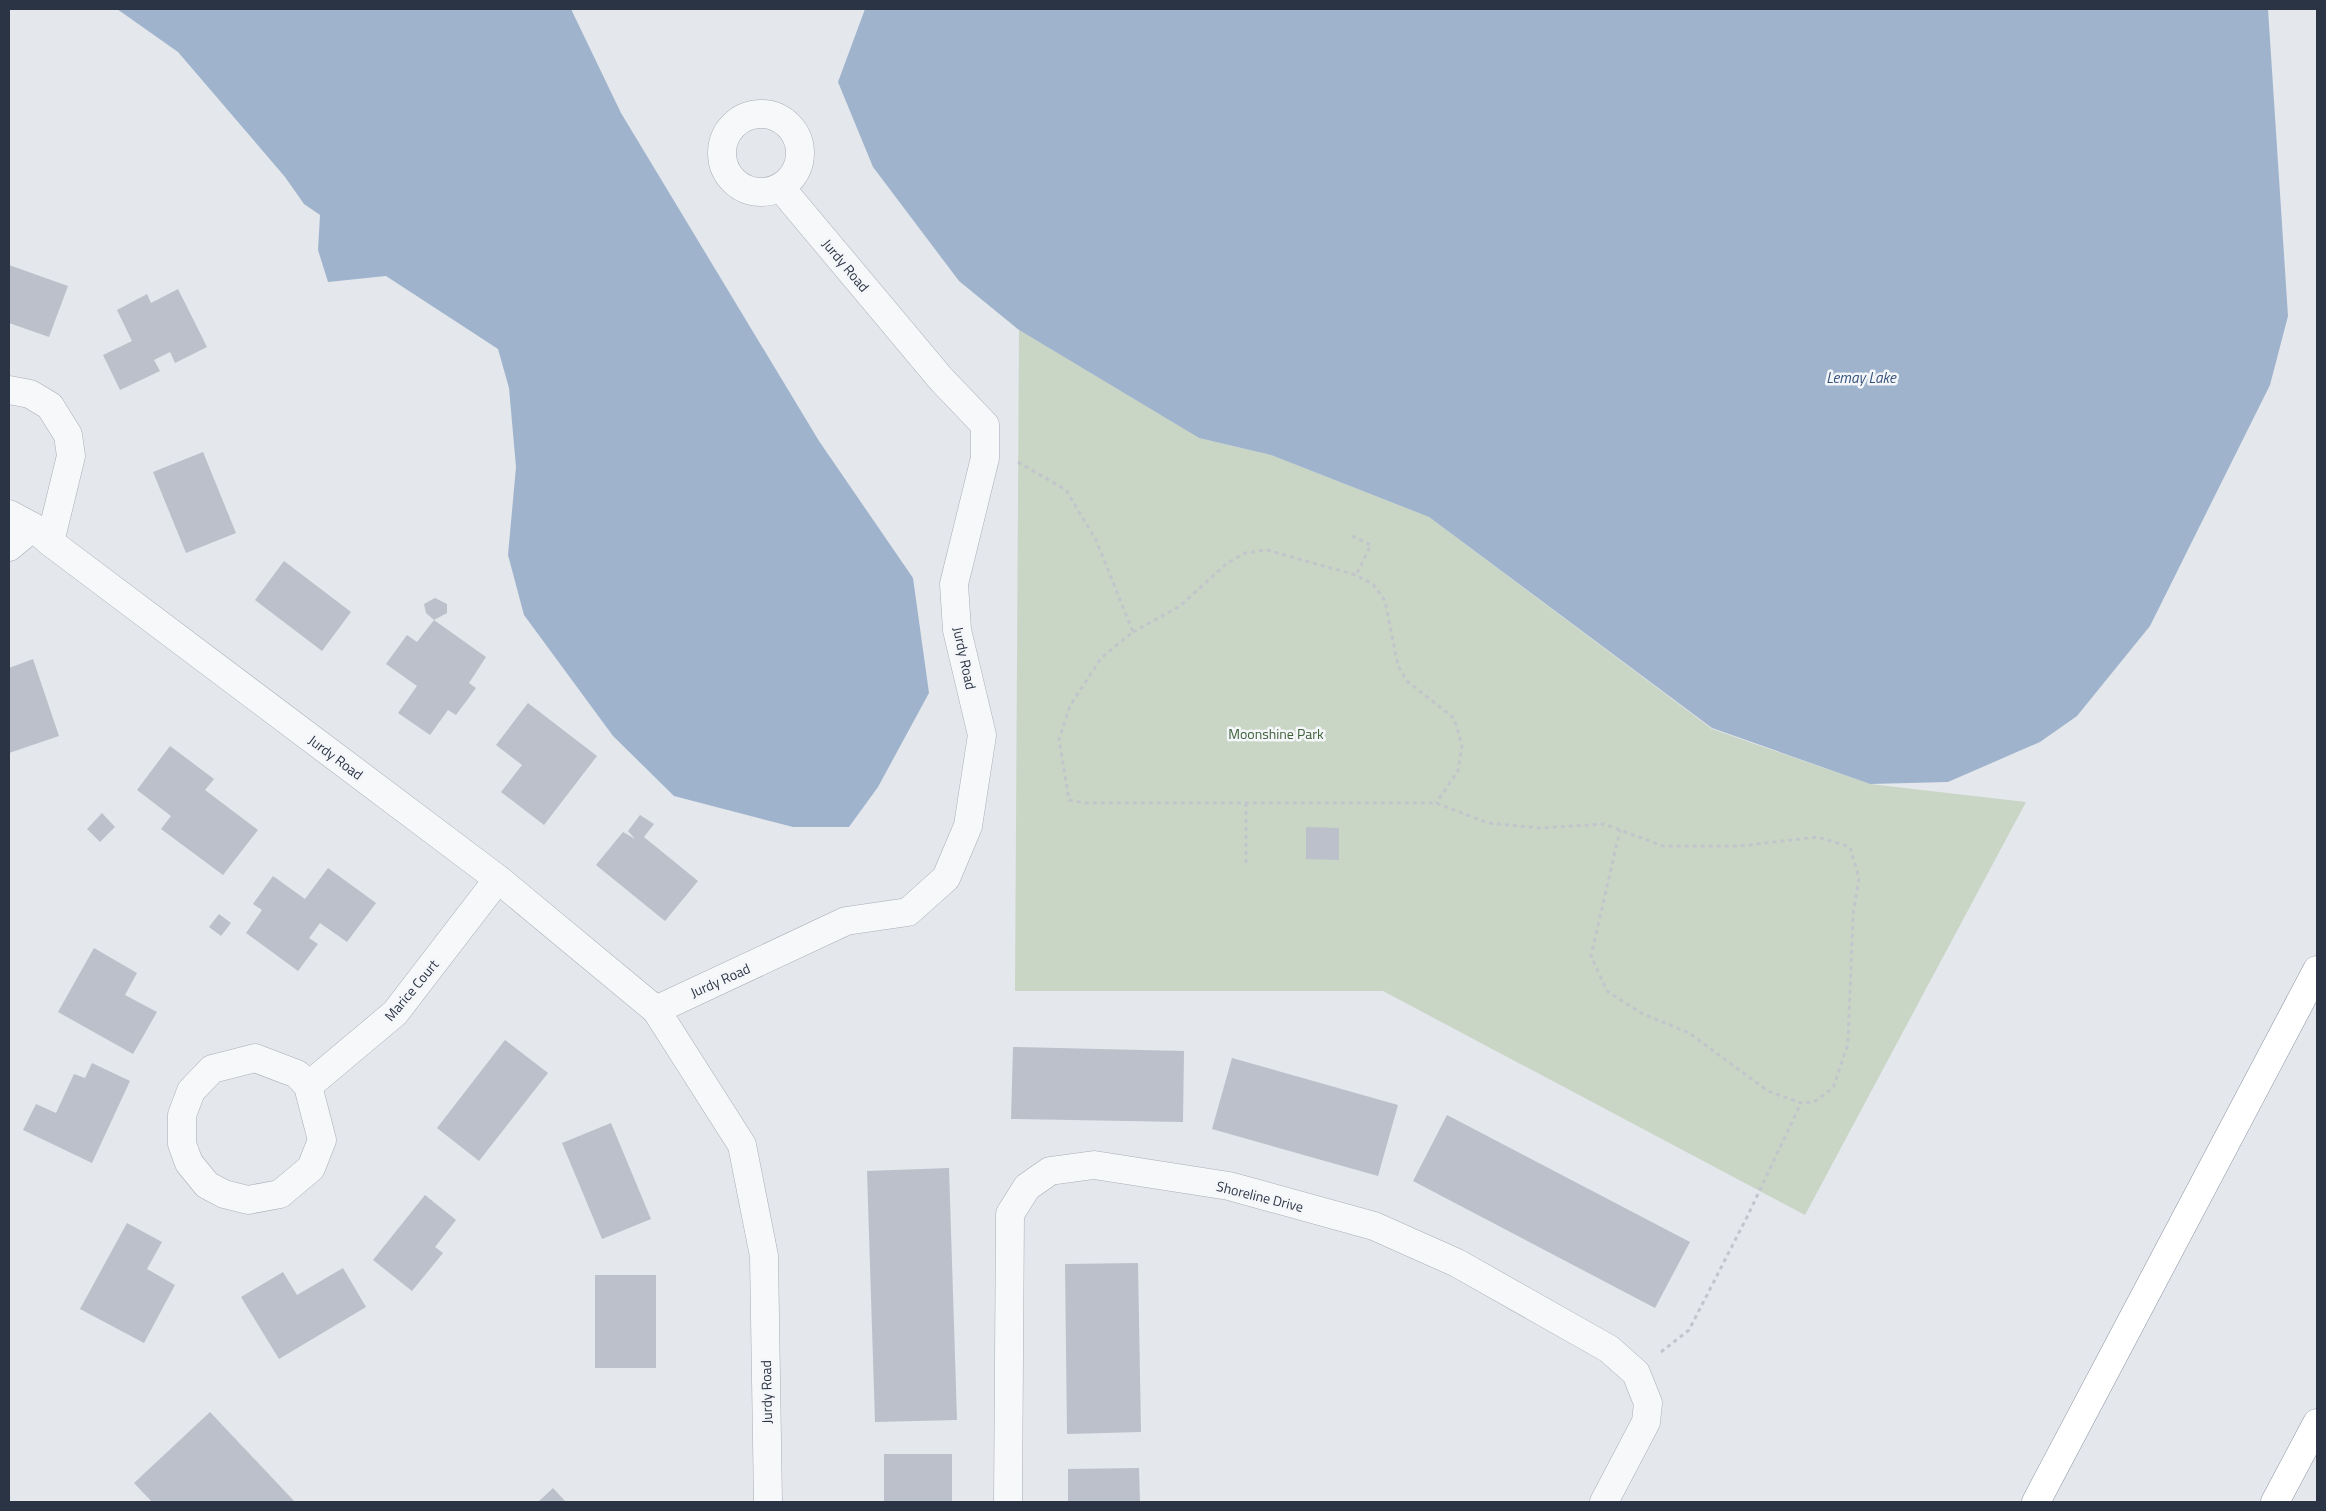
<svg xmlns="http://www.w3.org/2000/svg" width="2326" height="1511" font-family="'Titillium Web',sans-serif">
<style>
.green{fill:#c9d6c5}
.water{fill:#9fb4cc}
.building{fill:#bbc0ca}
.lines{fill:none;stroke-linecap:round;stroke-linejoin:round}
.minor-casing{stroke:#a9aeb7;stroke-width:29}
.motorway-casing{stroke:#8b94a3;stroke-width:29}
.path{stroke:#c2c5cb;stroke-width:3;stroke-dasharray:4 4;stroke-linecap:butt}
.minor{stroke:#f7f8fa;stroke-width:28}
.motorway{stroke:#fff;stroke-width:28}
.labels{text-anchor:middle;dominant-baseline:central;stroke-width:5;stroke-linejoin:round;paint-order:stroke}
.street-label{font-size:14px;fill:#2b3445;stroke:#f4f6f9}
.park-label{font-size:14px;fill:#3f6138;stroke:#f4f6f9}
.water-label{font-size:15px;font-style:italic;fill:#34527a;stroke:#f4f6f9}
</style>
<rect width="100%" height="100%" fill="#e4e7ec"/>
<path class="green" d="M 1019,330 L 1199,438 L 1271,455 L 1429,517 L 1712,729 L 1870,784 L 2026,802 L 1805,1215 L 1383,991 L 1015,991 Z"/>
<g class="water">
<path d="M 117,9 L 571,9 L 621,113 L 819,441 L 913,578 L 929,693 L 878,787 L 849,827 L 793,827 L 674,796 L 613,736 L 524,615 L 508,555 L 516,467 L 509,388 L 498,349 L 386,276 L 328,282 L 318,250 L 320,215 L 304,204 L 285,177 L 178,52 Z"/>
<path d="M 865,9 L 2268,9 L 2288,316 L 2270,385 L 2150,626 L 2077,716 L 2040,742 L 1948,782 L 1870,784 L 1712,728 L 1429,517 L 1271,455 L 1199,438 L 1019,330 L 959,281 L 873,167 L 838,82 Z"/>
</g>
<g class="building">
<path d="M 9,265 L 68,286 L 49,337 L 9,323 Z"/>
<path d="M 178,289 L 207,347 L 175,363 L 170,352 L 154,360 L 160,371 L 120,390 L 103,355 L 132,341 L 117,310 L 147,294 L 151,303 Z"/>
<path d="M 203,452 L 236,533 L 186,553 L 153,472 Z"/>
<path d="M 284,561 L 351,612 L 322,651 L 255,600 Z"/>
<path d="M 435,598 L 447,604 L 447,613 L 434,620 L 426,613 L 424,604 Z"/>
<path d="M 434,620 L 486,657 L 469,683 L 476,688 L 456,715 L 448,710 L 430,735 L 398,713 L 417,686 L 386,664 L 407,635 L 417,642 Z"/>
<path d="M 33,659 L 59,736 L 9,753 L 9,668 Z"/>
<path d="M 528,703 L 597,756 L 544,825 L 501,792 L 522,765 L 496,745 Z"/>
<path d="M 170,746 L 214,779 L 205,790 L 258,830 L 223,875 L 161,829 L 171,816 L 137,790 Z"/>
<path d="M 102,813 L 115,827 L 100,842 L 87,829 Z"/>
<path d="M 640,815 L 654,824 L 644,837 L 698,881 L 665,921 L 596,865 L 623,832 L 635,839 L 628,831 Z"/>
<path d="M 1306,827 L 1339,828 L 1339,860 L 1306,859 Z"/>
<path d="M 328,868 L 376,903 L 347,942 L 320,923 L 309,938 L 318,944 L 298,971 L 246,933 L 262,910 L 253,904 L 273,876 L 305,899 Z"/>
<path d="M 219,914 L 231,923 L 221,936 L 209,927 Z"/>
<path d="M 94,948 L 137,973 L 125,995 L 157,1012 L 133,1054 L 58,1012 Z"/>
<path d="M 505,1040 L 548,1073 L 479,1161 L 437,1128 Z"/>
<path d="M 1013,1047 L 1184,1051 L 1183,1122 L 1011,1119 Z"/>
<path d="M 1232,1058 L 1398,1105 L 1378,1176 L 1212,1129 Z"/>
<path d="M 92,1063 L 130,1081 L 92,1163 L 23,1130 L 36,1104 L 56,1113 L 74,1074 L 85,1078 Z"/>
<path d="M 1447,1115 L 1690,1242 L 1655,1308 L 1413,1181 Z"/>
<path d="M 611,1123 L 651,1219 L 602,1239 L 562,1143 Z"/>
<path d="M 949,1168 L 957,1420 L 875,1422 L 867,1171 Z"/>
<path d="M 425,1195 L 456,1220 L 435,1247 L 443,1253 L 412,1291 L 373,1260 Z"/>
<path d="M 127,1223 L 162,1242 L 147,1269 L 175,1285 L 144,1343 L 80,1309 Z"/>
<path d="M 1138,1263 L 1141,1432 L 1067,1434 L 1065,1264 Z"/>
<path d="M 343,1268 L 366,1307 L 279,1359 L 241,1297 L 283,1272 L 297,1295 Z"/>
<rect x="595" y="1275" width="61" height="93"/>
<path d="M 210,1412 L 295,1502 L 152,1502 L 134,1483 Z"/>
<rect x="884" y="1454" width="68" height="48"/>
<path d="M 1139,1468 L 1140,1502 L 1068,1502 L 1068,1469 Z"/>
<path d="M 553,1488 L 566,1502 L 538,1502 Z"/>
</g>
<g class="lines">
<g class="minor-casing">
<g id="minor">
<circle cx="761" cy="153" r="39"/>
<path d="M 9,390 L 30,394 L 50,406 L 68,435 L 71,456 L 50,542"/>
<path d="M 9,514 L 33,527 L 50,542 L 498,879 L 656,1010 L 742,1145 L 764,1256 L 768,1502"/>
<path d="M 9,547 L 33,527"/>
<path d="M 656,1010 L 846,921 L 908,912 L 946,878 L 968,826 L 982,735 L 957,630 L 954,584 L 985,458 L 985,425 L 941,379 L 781,188"/>
<path d="M 255,1058 L 297,1074 L 308,1086 L 322,1140 L 311,1168 L 280,1194 L 248,1200 L 224,1194 L 207,1185 L 189,1163 L 182,1144 L 182,1115 L 191,1091 L 212,1069 Z"/>
<path d="M 308,1086 L 395,1013 L 498,879"/>
<path d="M 1008,1502 L 1010,1214 L 1027,1187 L 1050,1171 L 1094,1165 L 1229,1186 L 1374,1226 L 1457,1263 L 1609,1349 L 1636,1373 L 1648,1403 L 1646,1422 L 1604,1502"/>
</g>
</g>
<g class="motorway-casing">
<g id="motorway">
<path d="M 2036,1502 L 2317,970"/>
<path d="M 2275,1502 L 2317,1423"/>
</g>
</g>
<g class="path">
<path d="M 1018,462 L 1066,490 L 1096,540 L 1133,632 L 1101,658 L 1070,706 L 1059,739 L 1069,800 L 1084,803 L 1436,803 L 1488,823 L 1540,828 L 1604,824 L 1663,846 L 1739,846 L 1818,837 L 1850,847 L 1859,878 L 1853,915 L 1848,1044 L 1833,1088 L 1814,1102 L 1801,1103 L 1768,1091 L 1689,1033 L 1641,1013 L 1607,991 L 1591,956 L 1620,830"/>
<path d="M 1352,536 L 1371,545 L 1356,575"/>
<path d="M 1133,632 L 1180,606 L 1226,564 L 1245,553 L 1267,550 L 1356,575 L 1373,584 L 1385,601 L 1398,666 L 1407,681 L 1454,718 L 1462,745 L 1458,771 L 1436,803"/>
<path d="M 1246,803 L 1246,866"/>
<path d="M 1661,1352 L 1689,1330 L 1748,1215 L 1801,1103"/>
</g>
<use href="#minor" class="minor"/>
<use href="#motorway" class="motorway"/>
</g>
<g class="labels">
<g class="street-label">
<text transform="translate(846 265) rotate(50)">Jurdy Road</text>
<text transform="translate(965 658) rotate(78)">Jurdy Road</text>
<text transform="translate(336 757) rotate(37)">Jurdy Road</text>
<text transform="translate(720 980) rotate(-24)">Jurdy Road</text>
<text transform="translate(411 990) rotate(-50)">Marice Court</text>
<text transform="translate(1260 1196) rotate(14)">Shoreline Drive</text>
<text transform="translate(766 1392) rotate(-91)">Jurdy Road</text>
</g>
<g class="park-label">
<text x="1276" y="733">Moonshine Park</text>
</g>
<g class="water-label">
<text x="1861" y="377">Lemay Lake</text>
</g>
</g>
<rect width="2326" height="1511" fill="none" stroke="#2b3445" stroke-width="20"/>
</svg>
